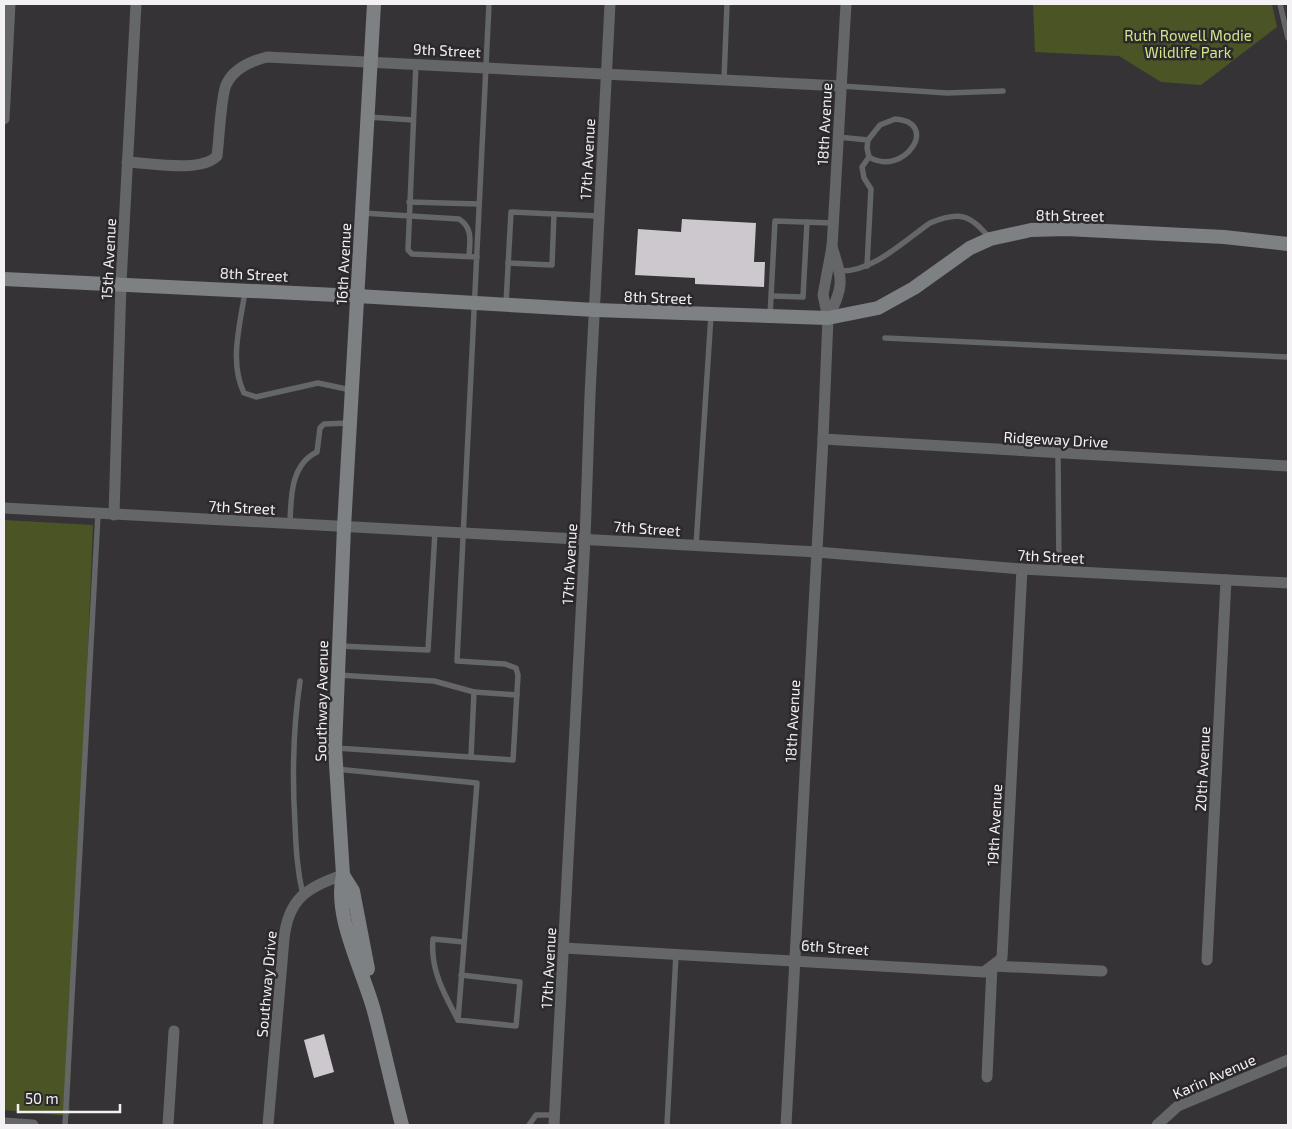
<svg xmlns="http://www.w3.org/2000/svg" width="1292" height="1129" font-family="'Exo 2',sans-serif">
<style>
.green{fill:#4a5425}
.building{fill:#ccc8cd}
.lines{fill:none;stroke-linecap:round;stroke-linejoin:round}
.service{stroke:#646668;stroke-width:5.5}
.minor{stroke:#646668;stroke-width:11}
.secondary{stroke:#7e8184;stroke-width:14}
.labels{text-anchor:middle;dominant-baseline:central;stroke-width:5;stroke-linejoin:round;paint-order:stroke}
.park-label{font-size:15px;fill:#d1e686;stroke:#2c292d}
.street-label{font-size:15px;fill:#f3f1f3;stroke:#2c292d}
</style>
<rect width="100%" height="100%" fill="#363337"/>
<g class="green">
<path d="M 1033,4 L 1272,4 L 1277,27 L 1201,85 L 1161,82 L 1119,56 L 1035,52 Z"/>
<path d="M 4,520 L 93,525 L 69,1116 L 4,1110 Z"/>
</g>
<g class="building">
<path d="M 682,219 L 756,223 L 754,262 L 765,262 L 764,287 L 695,284 L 695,278 L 635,275 L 638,229 L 681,232 Z"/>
<path d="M 324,1034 L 334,1072 L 314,1078 L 304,1040 Z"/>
</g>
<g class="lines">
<g class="service">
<path d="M 1280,4 L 1288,38"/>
<path d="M 416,63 L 408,250 L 412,254 L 477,257"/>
<path d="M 724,80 L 727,4"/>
<path d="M 841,86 L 947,93 L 1003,91"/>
<path d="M 368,117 L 413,120"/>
<path d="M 838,137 L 868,140 L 880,125 L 895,119 C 941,122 904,178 869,157 L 862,167 L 864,178 L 871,189 L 867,266"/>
<path d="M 868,140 L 867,148 L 869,157"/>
<path d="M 409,202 L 479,204"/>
<path d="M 362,213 L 459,219 C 473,228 470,241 469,256"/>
<path d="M 508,263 L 552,265 L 554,214"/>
<path d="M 840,271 C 873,272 904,241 930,223 C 959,211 971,214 990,239"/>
<path d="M 245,292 C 240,325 229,362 244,393 L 256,397 L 318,383 L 351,390"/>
<path d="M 772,296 L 803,297 L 807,222"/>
<path d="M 506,304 L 511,212 L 598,216"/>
<path d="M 770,316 L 775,221 L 833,223"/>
<path d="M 885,338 L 1288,357"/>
<path d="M 1058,454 L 1059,571"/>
<path d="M 290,524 C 291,498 290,465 317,452 L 320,428 L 324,424 L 350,423"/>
<path d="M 696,546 L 711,315"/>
<path d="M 339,646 L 428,650 L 435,532"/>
<path d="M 338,675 L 434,681 L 474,692"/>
<path d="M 300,681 C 293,729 292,775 295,823 C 296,848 297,870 303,895"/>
<path d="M 336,748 L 513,760 L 518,675 L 516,668 L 505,664 L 457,661 L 489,4"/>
<path d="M 471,757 L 474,692 L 517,695"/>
<path d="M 336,769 L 477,783 L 458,1020 L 516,1026 L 520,982 L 461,975"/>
<path d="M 458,1020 C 444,994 430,969 433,939 L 464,942"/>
<path d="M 65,1125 L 98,514"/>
<path d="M 529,1125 L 536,1115 L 555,1115"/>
<path d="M 667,1125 L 676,954"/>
</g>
<g class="minor">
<path d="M 4,119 L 10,4"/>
<path d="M 127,162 C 151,163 201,173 217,156 C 219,141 221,96 226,85 C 233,69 251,61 267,57 L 841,86"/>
<path d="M 828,318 C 844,286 843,281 832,247"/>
<path d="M 823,439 L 1288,466"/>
<path d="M 4,508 L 817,552 L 1022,569 L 1288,583"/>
<path d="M 114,515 L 121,283 L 136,4"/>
<path d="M 564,948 L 984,972 L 992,966 L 1102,971"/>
<path d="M 1207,960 L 1226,580"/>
<path d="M 987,1077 L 992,966 L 1002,958 L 1022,569"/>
<path d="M 4,1123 L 33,1125"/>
<path d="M 168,1125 L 174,1031"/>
<path d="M 268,1125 L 284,939 C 288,899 307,887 343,875"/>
<path d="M 554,1125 L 585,539 L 590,395 L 610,4"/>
<path d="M 786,1125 L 823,439 L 828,318 L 823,295 L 832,247 L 846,4"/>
<path d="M 1157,1125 L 1178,1106 L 1288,1060"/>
</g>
<g class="secondary">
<path d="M 374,4 L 344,527 L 335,748 L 343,875 C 333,916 363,970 374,1011 C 384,1049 392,1087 402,1125"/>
<path d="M 4,279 L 357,296 L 595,310 L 828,318 L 878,308 L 914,288 L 970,248 L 990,239 L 1031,230 L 1066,229 L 1224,237 L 1288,244"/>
<path d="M 343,875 L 353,891 L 368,969"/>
</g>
</g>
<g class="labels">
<g class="park-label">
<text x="1188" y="35">Ruth Rowell Modie<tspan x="1188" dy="17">Wildlife Park</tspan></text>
</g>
<g class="street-label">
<text transform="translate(447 50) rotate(3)">9th Street</text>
<text transform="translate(824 124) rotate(-87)">18th Avenue</text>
<text transform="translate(587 159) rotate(-87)">17th Avenue</text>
<text transform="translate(1070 215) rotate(1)">8th Street</text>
<text transform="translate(108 259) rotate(-87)">15th Avenue</text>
<text transform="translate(343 264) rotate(-87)">16th Avenue</text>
<text transform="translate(254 274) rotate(3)">8th Street</text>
<text transform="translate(658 297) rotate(2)">8th Street</text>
<text transform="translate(1056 439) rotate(3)">Ridgeway Drive</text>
<text transform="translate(242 507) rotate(3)">7th Street</text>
<text transform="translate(647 528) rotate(4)">7th Street</text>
<text transform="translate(1051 556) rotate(3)">7th Street</text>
<text transform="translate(569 564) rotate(-87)">17th Avenue</text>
<text transform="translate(321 701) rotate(-89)">Southway Avenue</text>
<text transform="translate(792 721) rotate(-87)">18th Avenue</text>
<text transform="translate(1202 769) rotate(-87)">20th Avenue</text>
<text transform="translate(994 825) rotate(-87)">19th Avenue</text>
<text transform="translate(835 947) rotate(4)">6th Street</text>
<text transform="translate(548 968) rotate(-87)">17th Avenue</text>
<text transform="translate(266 984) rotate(-85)">Southway Drive</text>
<text transform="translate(1214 1076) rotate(-24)">Karin Avenue</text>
</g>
</g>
<rect width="1292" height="1129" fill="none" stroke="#f3f1f3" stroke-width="10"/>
<path d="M18 1104v8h102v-8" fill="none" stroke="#f3f1f3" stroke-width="2.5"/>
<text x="25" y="1104" font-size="15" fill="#f3f1f3" stroke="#2c292d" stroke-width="4" paint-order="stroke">50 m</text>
</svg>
